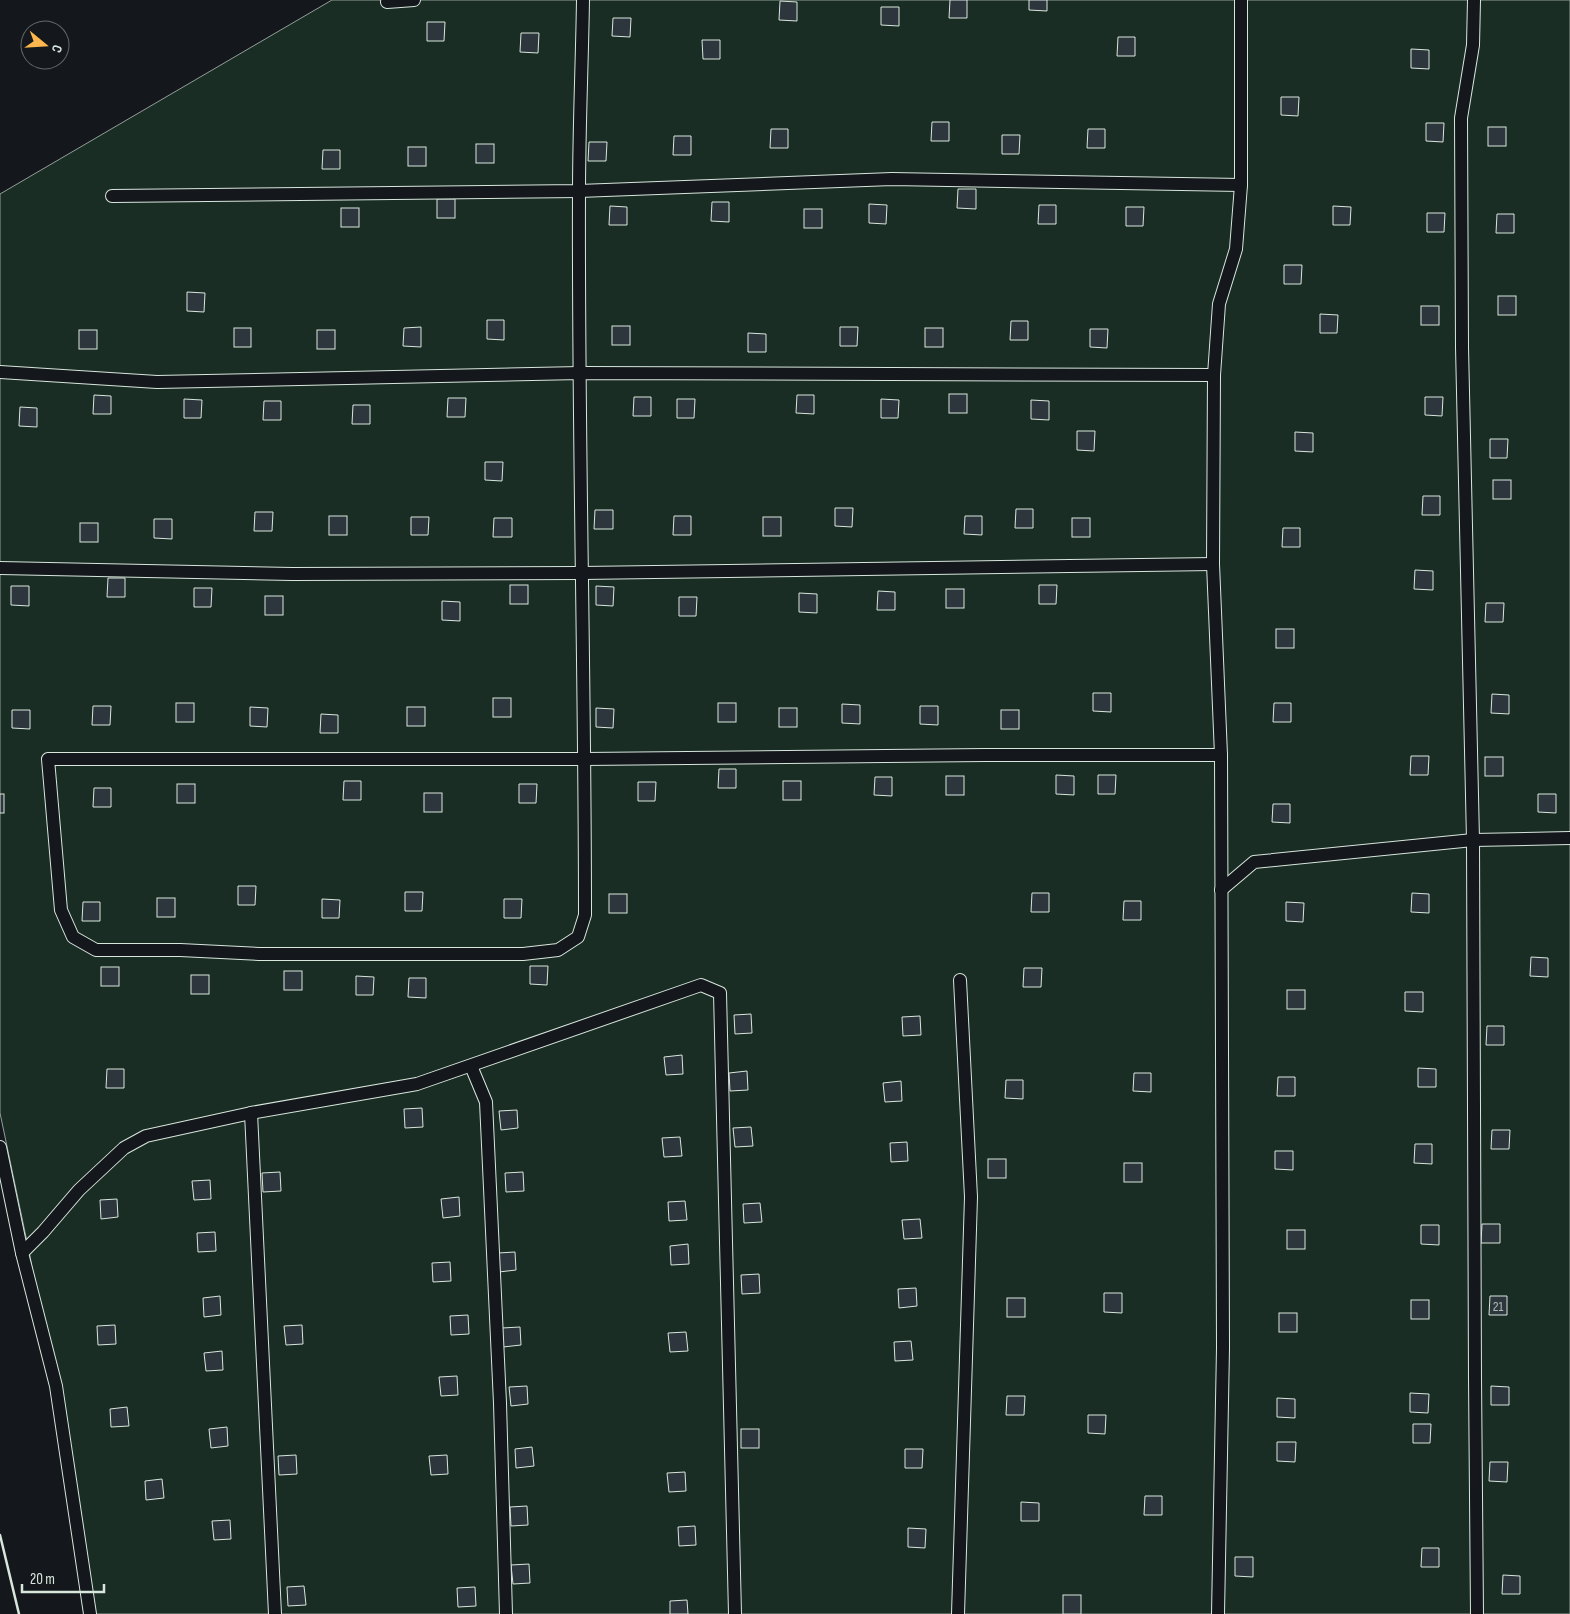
<svg xmlns="http://www.w3.org/2000/svg" width="1570" height="1614" font-family="'Sofia Sans Condensed',sans-serif">
<style>
.green{fill:#1a2d24;stroke:#939e99}
.building{fill:#2c363c;stroke:#d8e6dc}
.lines{fill:none;stroke-linecap:round;stroke-linejoin:round}
.service-casing{stroke:#d8e6dc;stroke-width:14}
.service{stroke:#14181c;stroke-width:12}
.wall{stroke:#d8e6dc;stroke-width:2.5}
.labels{text-anchor:middle;dominant-baseline:central;stroke-width:4;stroke-linejoin:round;paint-order:stroke}
.number-label{font-size:14px;fill:#adbab4}
</style>
<rect width="100%" height="100%" fill="#14181c"/>
<path class="green" d="M 332,0 L 1570,0 L 1570,1614 L 92,1614 L 30,1256 L 0,1113 L 0,194 Z"/>
<g class="building">
<path d="M 950,0 L 967,0 L 967,18 L 949,18 Z"/>
<path d="M 1029,0 L 1047,0 L 1047,11 L 1029,10 Z"/>
<path d="M 780,1 L 797,2 L 797,21 L 779,20 Z"/>
<path d="M 881,7 L 899,7 L 899,26 L 881,25 Z"/>
<path d="M 613,18 L 631,18 L 630,37 L 612,36 Z"/>
<path d="M 427,22 L 445,22 L 444,41 L 427,41 Z"/>
<path d="M 521,33 L 539,33 L 538,53 L 520,52 Z"/>
<path d="M 1118,37 L 1135,37 L 1135,56 L 1117,56 Z"/>
<path d="M 702,40 L 720,40 L 720,59 L 703,59 Z"/>
<path d="M 1411,49 L 1429,50 L 1429,69 L 1411,68 Z"/>
<path d="M 1281,97 L 1299,97 L 1298,116 L 1281,115 Z"/>
<path d="M 932,122 L 949,122 L 949,141 L 931,141 Z"/>
<path d="M 1426,123 L 1444,123 L 1443,142 L 1426,141 Z"/>
<rect x="1488" y="127" width="18" height="19"/>
<path d="M 771,129 L 788,129 L 788,148 L 770,148 Z"/>
<path d="M 1088,129 L 1105,129 L 1105,148 L 1087,148 Z"/>
<path d="M 1002,135 L 1020,135 L 1019,154 L 1002,154 Z"/>
<path d="M 674,136 L 691,136 L 691,155 L 673,155 Z"/>
<path d="M 589,142 L 607,142 L 606,161 L 588,161 Z"/>
<rect x="476" y="144" width="18" height="19"/>
<rect x="408" y="147" width="18" height="19"/>
<path d="M 323,150 L 340,150 L 340,169 L 322,169 Z"/>
<path d="M 958,189 L 976,189 L 976,209 L 957,208 Z"/>
<rect x="437" y="199" width="18" height="19"/>
<path d="M 712,202 L 729,202 L 729,222 L 711,221 Z"/>
<path d="M 869,204 L 887,205 L 886,224 L 869,223 Z"/>
<path d="M 1039,205 L 1056,205 L 1056,224 L 1038,224 Z"/>
<path d="M 610,206 L 627,207 L 627,225 L 609,225 Z"/>
<path d="M 1333,206 L 1351,207 L 1350,225 L 1333,225 Z"/>
<path d="M 1126,207 L 1144,207 L 1143,226 L 1126,226 Z"/>
<rect x="341" y="208" width="18" height="19"/>
<rect x="804" y="209" width="18" height="19"/>
<path d="M 1427,213 L 1445,213 L 1444,232 L 1427,232 Z"/>
<path d="M 1497,214 L 1514,214 L 1514,233 L 1496,233 Z"/>
<path d="M 1284,265 L 1302,265 L 1301,284 L 1284,284 Z"/>
<path d="M 187,292 L 205,293 L 204,312 L 187,311 Z"/>
<rect x="1498" y="296" width="18" height="19"/>
<rect x="1421" y="306" width="18" height="19"/>
<path d="M 1320,314 L 1338,315 L 1337,333 L 1320,333 Z"/>
<path d="M 487,320 L 504,320 L 504,340 L 487,339 Z"/>
<path d="M 1011,321 L 1028,321 L 1028,340 L 1010,340 Z"/>
<rect x="612" y="326" width="18" height="19"/>
<path d="M 421,327 L 421,347 L 403,346 L 404,328 Z"/>
<path d="M 840,327 L 858,327 L 857,346 L 840,346 Z"/>
<rect x="234" y="328" width="17" height="19"/>
<rect x="925" y="328" width="18" height="19"/>
<path d="M 1090,329 L 1108,329 L 1107,348 L 1090,347 Z"/>
<rect x="79" y="330" width="18" height="19"/>
<rect x="317" y="330" width="18" height="19"/>
<path d="M 748,333 L 766,334 L 766,352 L 748,352 Z"/>
<rect x="949" y="394" width="18" height="19"/>
<path d="M 94,395 L 111,396 L 111,414 L 93,414 Z"/>
<path d="M 797,395 L 814,395 L 814,414 L 796,413 Z"/>
<path d="M 634,397 L 651,397 L 651,416 L 633,416 Z"/>
<path d="M 1425,397 L 1443,397 L 1442,416 L 1425,415 Z"/>
<path d="M 448,398 L 466,398 L 465,417 L 447,417 Z"/>
<path d="M 184,399 L 202,400 L 201,418 L 184,418 Z"/>
<path d="M 677,399 L 695,399 L 694,418 L 677,418 Z"/>
<path d="M 881,399 L 899,400 L 898,418 L 881,418 Z"/>
<path d="M 1031,400 L 1049,401 L 1049,420 L 1031,419 Z"/>
<path d="M 264,401 L 281,401 L 281,420 L 263,420 Z"/>
<path d="M 353,405 L 370,405 L 370,424 L 352,424 Z"/>
<path d="M 20,407 L 37,408 L 37,427 L 19,426 Z"/>
<path d="M 1077,431 L 1095,431 L 1094,451 L 1077,450 Z"/>
<path d="M 1295,432 L 1313,433 L 1313,452 L 1295,451 Z"/>
<path d="M 1490,439 L 1508,439 L 1507,458 L 1490,458 Z"/>
<path d="M 485,462 L 503,462 L 502,481 L 485,480 Z"/>
<rect x="1493" y="480" width="18" height="19"/>
<path d="M 1423,496 L 1440,496 L 1440,515 L 1422,515 Z"/>
<path d="M 835,508 L 853,508 L 852,527 L 835,526 Z"/>
<path d="M 1016,509 L 1033,509 L 1033,528 L 1015,528 Z"/>
<path d="M 595,510 L 613,510 L 613,529 L 594,529 Z"/>
<path d="M 255,512 L 273,512 L 272,531 L 254,531 Z"/>
<rect x="329" y="516" width="18" height="19"/>
<path d="M 674,516 L 691,516 L 691,535 L 673,535 Z"/>
<path d="M 965,516 L 982,516 L 982,535 L 964,534 Z"/>
<path d="M 411,517 L 429,517 L 428,535 L 411,535 Z"/>
<rect x="763" y="517" width="18" height="19"/>
<path d="M 494,518 L 512,518 L 512,537 L 493,537 Z"/>
<rect x="1072" y="518" width="18" height="19"/>
<path d="M 154,519 L 172,519 L 172,539 L 154,538 Z"/>
<rect x="80" y="523" width="18" height="19"/>
<path d="M 1283,528 L 1300,528 L 1300,547 L 1282,547 Z"/>
<path d="M 1415,570 L 1433,571 L 1433,590 L 1414,589 Z"/>
<path d="M 108,578 L 125,578 L 125,597 L 107,597 Z"/>
<rect x="510" y="585" width="18" height="19"/>
<path d="M 1039,585 L 1057,585 L 1056,604 L 1039,604 Z"/>
<path d="M 11,586 L 29,586 L 29,606 L 11,605 Z"/>
<path d="M 596,586 L 614,587 L 613,606 L 596,605 Z"/>
<path d="M 194,588 L 212,588 L 211,607 L 194,607 Z"/>
<rect x="946" y="589" width="18" height="19"/>
<path d="M 878,591 L 895,592 L 895,610 L 877,610 Z"/>
<path d="M 799,593 L 817,594 L 817,613 L 799,612 Z"/>
<rect x="265" y="596" width="18" height="19"/>
<path d="M 679,597 L 697,597 L 696,616 L 679,616 Z"/>
<path d="M 442,601 L 460,602 L 460,621 L 442,620 Z"/>
<path d="M 1486,603 L 1504,603 L 1503,622 L 1485,622 Z"/>
<rect x="1276" y="629" width="18" height="19"/>
<path d="M 1093,693 L 1111,693 L 1111,712 L 1093,711 Z"/>
<path d="M 1492,694 L 1509,695 L 1509,714 L 1491,713 Z"/>
<rect x="493" y="698" width="18" height="19"/>
<rect x="176" y="703" width="18" height="19"/>
<rect x="718" y="703" width="18" height="19"/>
<path d="M 1274,703 L 1291,703 L 1291,722 L 1273,722 Z"/>
<path d="M 842,704 L 860,705 L 860,724 L 842,723 Z"/>
<path d="M 93,706 L 111,706 L 110,725 L 92,725 Z"/>
<path d="M 920,706 L 938,706 L 938,725 L 920,724 Z"/>
<path d="M 250,707 L 268,708 L 267,727 L 250,726 Z"/>
<rect x="407" y="707" width="18" height="19"/>
<path d="M 596,708 L 614,709 L 613,728 L 596,727 Z"/>
<rect x="779" y="708" width="18" height="19"/>
<path d="M 12,710 L 30,710 L 30,729 L 12,728 Z"/>
<rect x="1001" y="710" width="18" height="19"/>
<path d="M 321,714 L 338,715 L 338,733 L 320,733 Z"/>
<path d="M 1411,756 L 1429,756 L 1428,775 L 1410,775 Z"/>
<rect x="1485" y="757" width="18" height="19"/>
<path d="M 719,769 L 736,769 L 736,788 L 718,788 Z"/>
<path d="M 1056,775 L 1074,776 L 1074,795 L 1056,794 Z"/>
<path d="M 1098,775 L 1116,775 L 1115,794 L 1098,794 Z"/>
<rect x="946" y="776" width="18" height="19"/>
<path d="M 875,777 L 892,777 L 892,796 L 874,795 Z"/>
<path d="M 344,781 L 361,781 L 361,800 L 343,800 Z"/>
<rect x="783" y="781" width="18" height="19"/>
<path d="M 638,782 L 656,782 L 655,801 L 638,801 Z"/>
<rect x="177" y="784" width="18" height="19"/>
<path d="M 519,784 L 537,784 L 536,803 L 519,803 Z"/>
<path d="M 94,788 L 111,788 L 111,807 L 93,807 Z"/>
<rect x="424" y="793" width="18" height="19"/>
<rect x="0" y="794" width="4" height="19"/>
<path d="M 1538,794 L 1556,794 L 1556,813 L 1538,812 Z"/>
<path d="M 1273,804 L 1290,804 L 1290,823 L 1272,822 Z"/>
<path d="M 238,886 L 256,886 L 255,905 L 238,905 Z"/>
<path d="M 405,892 L 423,892 L 422,911 L 405,911 Z"/>
<path d="M 1032,893 L 1049,893 L 1049,912 L 1031,912 Z"/>
<path d="M 1412,893 L 1429,894 L 1429,913 L 1411,912 Z"/>
<rect x="609" y="894" width="18" height="19"/>
<rect x="157" y="898" width="18" height="19"/>
<path d="M 322,899 L 340,900 L 339,918 L 322,918 Z"/>
<path d="M 504,899 L 522,899 L 521,918 L 504,918 Z"/>
<path d="M 1124,901 L 1141,901 L 1141,920 L 1123,920 Z"/>
<path d="M 83,902 L 100,902 L 100,921 L 82,921 Z"/>
<path d="M 1286,902 L 1304,903 L 1303,922 L 1286,921 Z"/>
<path d="M 1531,957 L 1548,958 L 1548,977 L 1530,976 Z"/>
<path d="M 530,966 L 548,966 L 547,985 L 530,984 Z"/>
<rect x="101" y="967" width="18" height="19"/>
<path d="M 1024,968 L 1042,968 L 1041,987 L 1023,987 Z"/>
<rect x="284" y="971" width="18" height="19"/>
<rect x="191" y="975" width="18" height="19"/>
<path d="M 356,976 L 374,977 L 373,995 L 356,995 Z"/>
<path d="M 409,978 L 426,978 L 426,998 L 408,997 Z"/>
<rect x="1287" y="990" width="18" height="19"/>
<path d="M 1405,992 L 1423,992 L 1423,1012 L 1405,1011 Z"/>
<path d="M 751,1014 L 752,1033 L 735,1034 L 734,1015 Z"/>
<path d="M 920,1016 L 921,1035 L 903,1036 L 902,1017 Z"/>
<path d="M 1487,1026 L 1504,1026 L 1504,1045 L 1486,1045 Z"/>
<path d="M 682,1055 L 683,1074 L 666,1075 L 664,1057 Z"/>
<path d="M 1418,1068 L 1436,1069 L 1436,1087 L 1418,1087 Z"/>
<path d="M 107,1069 L 124,1069 L 124,1088 L 106,1088 Z"/>
<path d="M 747,1071 L 748,1090 L 730,1091 L 729,1073 Z"/>
<path d="M 1134,1073 L 1151,1073 L 1151,1092 L 1133,1091 Z"/>
<path d="M 1278,1077 L 1295,1077 L 1295,1096 L 1277,1096 Z"/>
<path d="M 1006,1080 L 1023,1080 L 1023,1099 L 1005,1098 Z"/>
<path d="M 901,1081 L 902,1101 L 885,1102 L 883,1083 Z"/>
<path d="M 422,1108 L 423,1127 L 405,1128 L 404,1109 Z"/>
<path d="M 517,1110 L 518,1128 L 501,1130 L 499,1111 Z"/>
<path d="M 751,1127 L 753,1146 L 735,1147 L 733,1128 Z"/>
<path d="M 1492,1130 L 1510,1130 L 1509,1149 L 1491,1149 Z"/>
<path d="M 680,1137 L 682,1156 L 664,1157 L 662,1138 Z"/>
<path d="M 907,1142 L 908,1161 L 891,1162 L 890,1143 Z"/>
<path d="M 1415,1144 L 1432,1144 L 1432,1164 L 1414,1163 Z"/>
<path d="M 1275,1151 L 1293,1151 L 1293,1170 L 1275,1169 Z"/>
<rect x="988" y="1159" width="18" height="19"/>
<rect x="1124" y="1163" width="18" height="19"/>
<path d="M 280,1172 L 281,1191 L 263,1192 L 262,1173 Z"/>
<path d="M 523,1172 L 524,1191 L 506,1192 L 505,1173 Z"/>
<path d="M 210,1180 L 211,1199 L 194,1200 L 192,1181 Z"/>
<path d="M 459,1197 L 460,1216 L 443,1218 L 441,1199 Z"/>
<path d="M 117,1199 L 118,1217 L 101,1219 L 100,1200 Z"/>
<path d="M 685,1201 L 687,1220 L 669,1221 L 668,1202 Z"/>
<path d="M 760,1203 L 762,1222 L 744,1223 L 743,1204 Z"/>
<path d="M 920,1219 L 922,1238 L 904,1239 L 902,1220 Z"/>
<path d="M 1482,1224 L 1500,1224 L 1500,1243 L 1481,1243 Z"/>
<path d="M 1421,1225 L 1439,1225 L 1439,1245 L 1421,1244 Z"/>
<rect x="1287" y="1230" width="18" height="19"/>
<path d="M 215,1232 L 216,1251 L 198,1252 L 197,1233 Z"/>
<path d="M 688,1244 L 689,1264 L 671,1265 L 670,1246 Z"/>
<path d="M 515,1252 L 516,1270 L 499,1272 L 498,1253 Z"/>
<path d="M 450,1262 L 451,1281 L 433,1282 L 432,1263 Z"/>
<path d="M 759,1274 L 760,1293 L 742,1294 L 741,1275 Z"/>
<path d="M 916,1288 L 917,1306 L 899,1308 L 898,1289 Z"/>
<path d="M 1104,1293 L 1122,1293 L 1122,1313 L 1104,1312 Z"/>
<path d="M 220,1296 L 221,1315 L 204,1317 L 203,1298 Z"/>
<path d="M 1490,1296 L 1507,1296 L 1507,1315 L 1489,1315 Z"/>
<rect x="1007" y="1298" width="18" height="19"/>
<rect x="1411" y="1300" width="18" height="19"/>
<rect x="1279" y="1313" width="18" height="19"/>
<path d="M 468,1315 L 469,1334 L 451,1335 L 450,1316 Z"/>
<path d="M 115,1325 L 116,1344 L 98,1345 L 97,1326 Z"/>
<path d="M 302,1325 L 303,1344 L 286,1345 L 284,1326 Z"/>
<path d="M 520,1327 L 521,1345 L 503,1347 L 502,1328 Z"/>
<path d="M 686,1332 L 688,1351 L 670,1352 L 668,1333 Z"/>
<path d="M 911,1341 L 913,1360 L 895,1361 L 894,1342 Z"/>
<path d="M 222,1351 L 223,1370 L 206,1371 L 204,1353 Z"/>
<path d="M 457,1376 L 458,1395 L 441,1396 L 439,1377 Z"/>
<path d="M 527,1386 L 528,1404 L 511,1406 L 509,1387 Z"/>
<path d="M 1491,1386 L 1509,1387 L 1509,1405 L 1491,1405 Z"/>
<path d="M 1410,1393 L 1429,1394 L 1428,1413 L 1410,1412 Z"/>
<path d="M 1007,1396 L 1025,1396 L 1024,1415 L 1006,1415 Z"/>
<path d="M 1277,1398 L 1295,1399 L 1295,1418 L 1277,1417 Z"/>
<path d="M 127,1407 L 129,1426 L 111,1427 L 110,1409 Z"/>
<path d="M 1088,1415 L 1106,1415 L 1105,1434 L 1088,1433 Z"/>
<path d="M 1413,1424 L 1431,1424 L 1430,1443 L 1413,1443 Z"/>
<path d="M 227,1427 L 228,1446 L 211,1448 L 209,1429 Z"/>
<rect x="741" y="1429" width="18" height="19"/>
<path d="M 1277,1442 L 1296,1442 L 1295,1462 L 1277,1461 Z"/>
<path d="M 532,1447 L 534,1466 L 516,1468 L 515,1449 Z"/>
<path d="M 905,1449 L 923,1449 L 922,1468 L 905,1468 Z"/>
<path d="M 296,1455 L 297,1474 L 279,1475 L 278,1456 Z"/>
<path d="M 447,1455 L 448,1474 L 431,1475 L 429,1456 Z"/>
<path d="M 1490,1462 L 1508,1462 L 1507,1482 L 1489,1481 Z"/>
<path d="M 685,1472 L 686,1491 L 669,1492 L 667,1473 Z"/>
<path d="M 162,1479 L 164,1498 L 146,1500 L 145,1481 Z"/>
<path d="M 1145,1496 L 1162,1496 L 1162,1515 L 1144,1515 Z"/>
<path d="M 1021,1502 L 1039,1503 L 1039,1521 L 1021,1521 Z"/>
<path d="M 527,1506 L 528,1525 L 511,1526 L 510,1507 Z"/>
<path d="M 230,1520 L 231,1539 L 214,1540 L 212,1521 Z"/>
<path d="M 695,1526 L 696,1545 L 679,1546 L 678,1527 Z"/>
<path d="M 908,1528 L 926,1529 L 925,1548 L 908,1547 Z"/>
<path d="M 1422,1548 L 1439,1548 L 1439,1567 L 1421,1567 Z"/>
<path d="M 1235,1557 L 1253,1557 L 1253,1577 L 1235,1576 Z"/>
<path d="M 529,1564 L 530,1583 L 513,1584 L 511,1565 Z"/>
<path d="M 1503,1575 L 1520,1576 L 1520,1594 L 1502,1594 Z"/>
<path d="M 304,1586 L 306,1605 L 288,1606 L 287,1587 Z"/>
<path d="M 475,1587 L 476,1606 L 458,1607 L 457,1588 Z"/>
<rect x="1063" y="1595" width="18" height="19"/>
<path d="M 687,1600 L 688,1614 L 670,1614 L 670,1601 Z"/>
</g>
<g class="lines">
<g class="service-casing">
<g id="service">
<path d="M 583,0 C 582,64 579,129 579,193 C 578,434 585,674 585,915 L 578,937 L 558,950 L 523,954 L 259,954 L 180,950 L 96,950 L 73,937 L 61,910 L 48,759 L 585,759 L 985,755 L 1221,755"/>
<path d="M 1474,0 L 1473,45 L 1461,118 L 1462,347 L 1473,840 L 1475,1378 L 1477,1614"/>
<path d="M 387,2 L 414,0"/>
<path d="M 112,196 L 579,191 L 892,179 L 1241,185"/>
<path d="M 0,372 L 157,382 L 580,373 L 1214,375"/>
<path d="M 0,568 L 292,574 L 582,573 L 1213,564"/>
<path d="M 1221,890 L 1254,862 L 1473,840 L 1570,838"/>
<path d="M 471,1066 L 486,1102 L 500,1403 L 506,1614"/>
<path d="M 251,1113 L 275,1614"/>
<path d="M 0,1147 L 22,1253 L 56,1386 L 90,1614"/>
<path d="M 22,1253 L 43,1232 L 79,1190 L 124,1148 L 146,1136 L 251,1113 L 417,1084 L 701,985 L 720,993 L 735,1614"/>
<path d="M 958,1614 L 971,1197 L 960,980"/>
<path d="M 1218,1614 L 1223,1348 L 1221,755 L 1213,564 L 1214,375 L 1219,304 L 1236,249 L 1241,185 L 1241,0"/>
</g>
</g>
<use href="#service" class="service"/>
<path class="wall" d="M 0,1535 L 19,1614"/>
</g>
<g class="labels">
<g class="number-label">
<text x="1498" y="1306">21</text>
</g>
</g>
<g transform="translate(45 45) rotate(108)"><circle r="24" fill="#14181c" stroke="#626a69"/>
<path d="M0-4L9 19L0 12L-9 19Z" fill="#ffb74d"/>
<text y="-8" font-size="14" font-weight="bold" text-anchor="middle" fill="#d8e6dc">С</text>
</g>
<path d="M22 1584v8h82v-8" fill="none" stroke="#d8e6dc" stroke-width="2.5"/>
<text x="30" y="1584" font-size="15" fill="#d8e6dc" stroke="#14181c" stroke-width="4" paint-order="stroke">20 m</text>
</svg>
